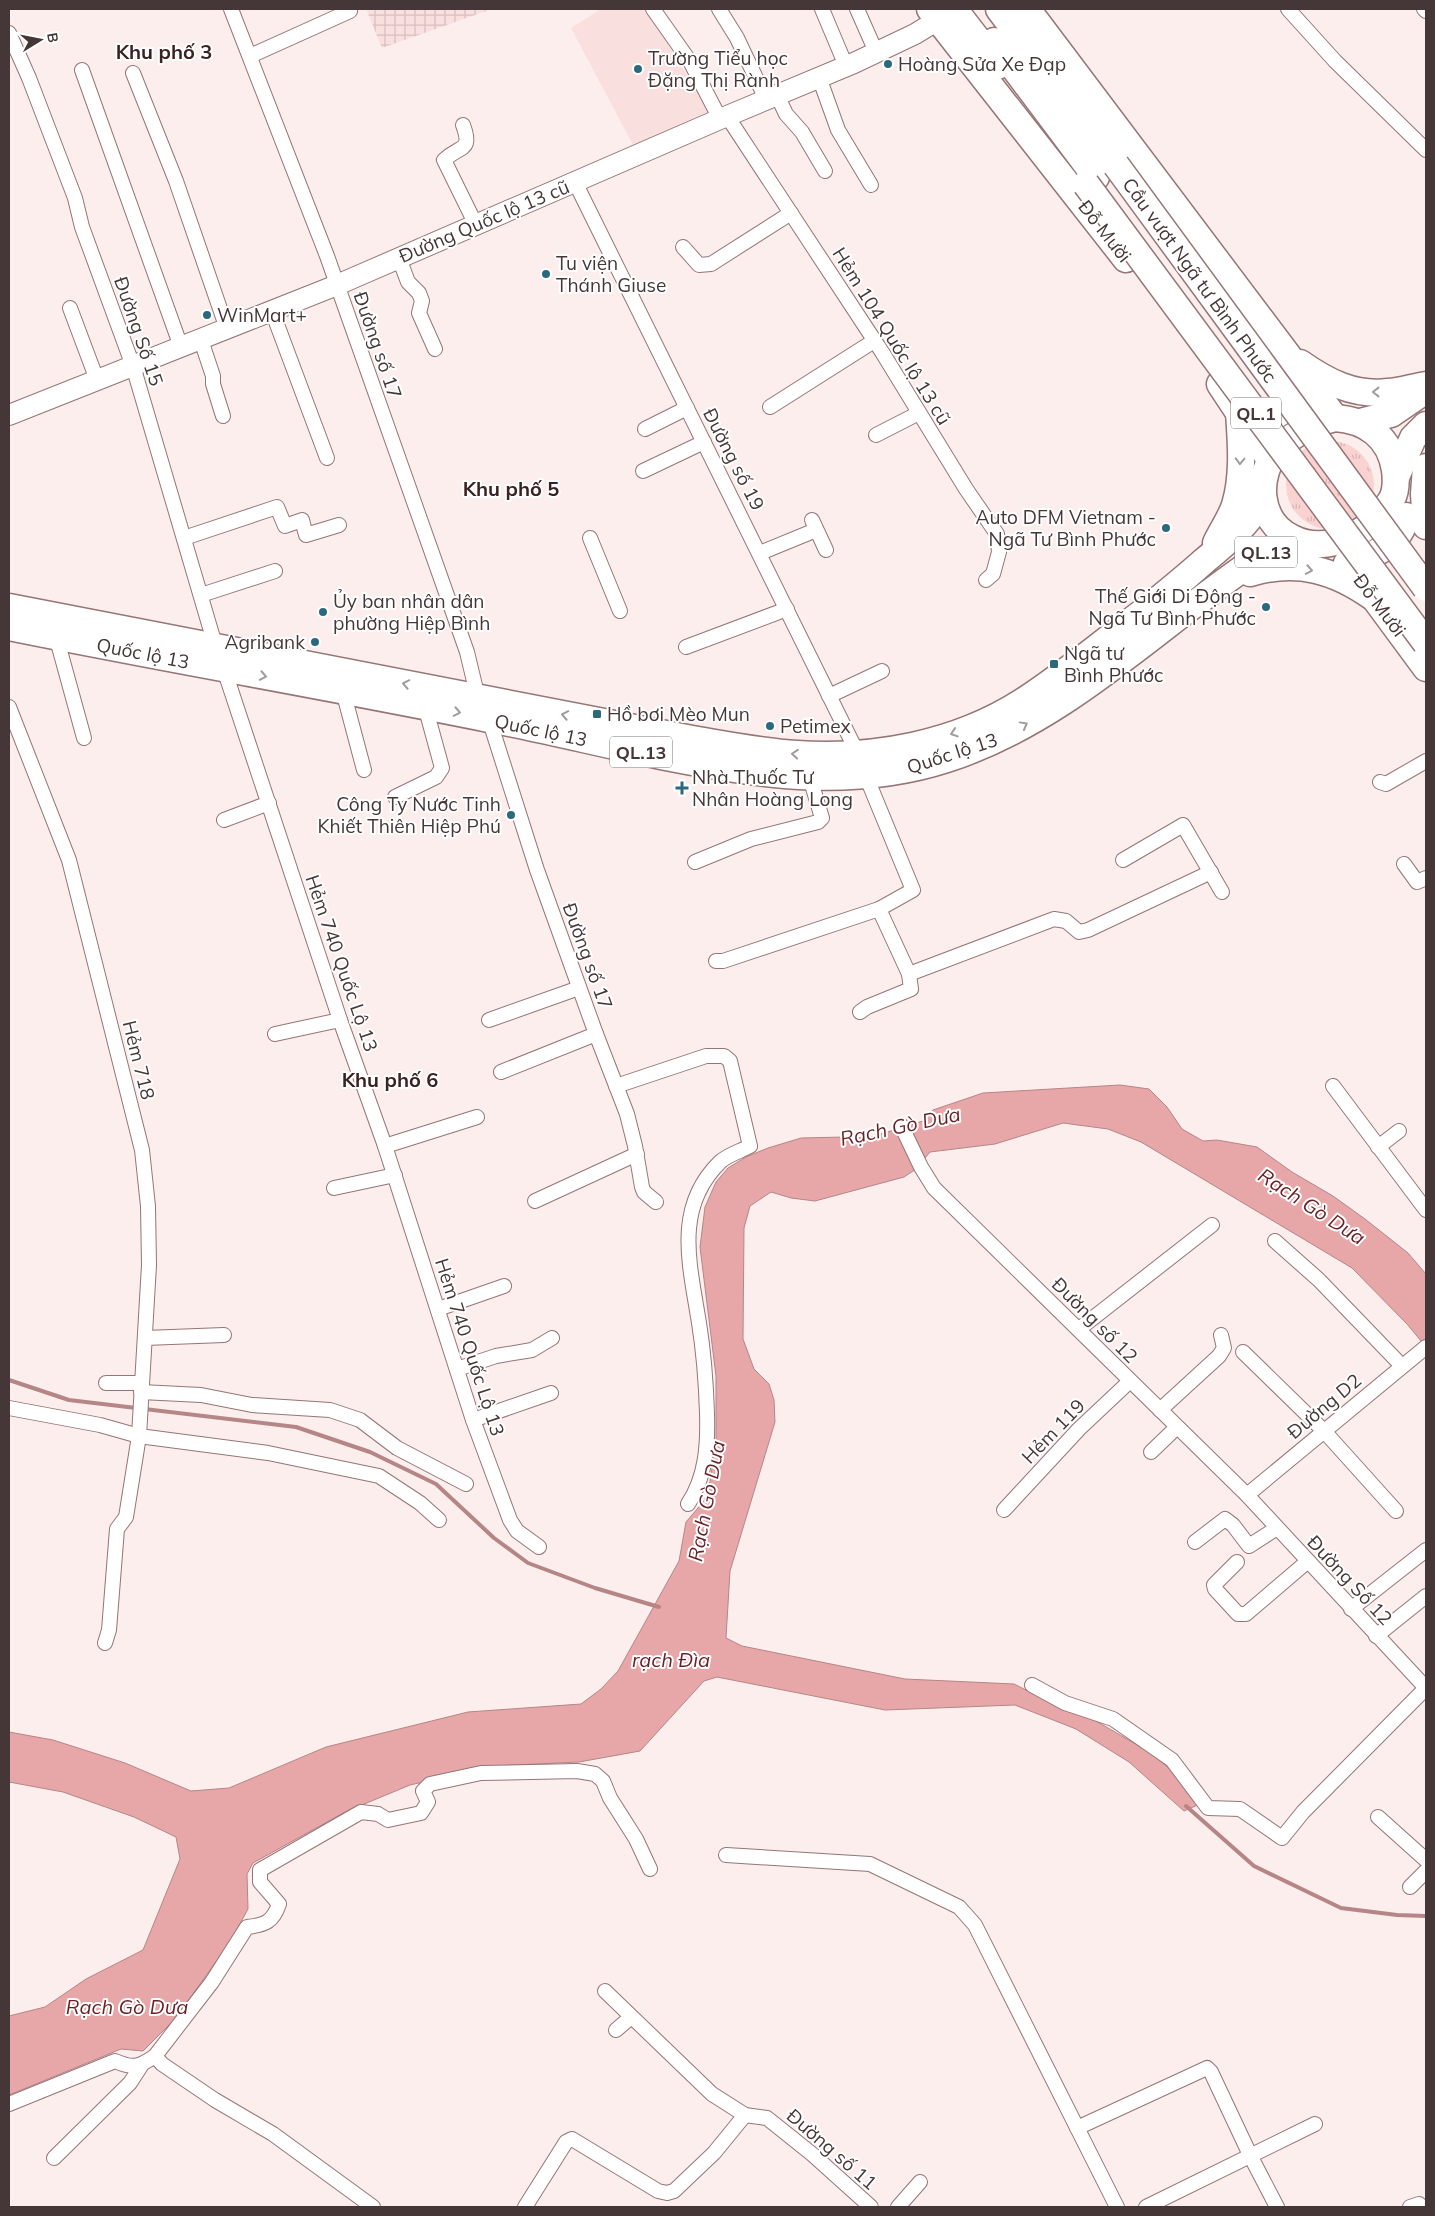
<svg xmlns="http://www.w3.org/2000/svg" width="1435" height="2216" font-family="Mulish,sans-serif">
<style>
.built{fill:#fadfdf}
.industrial{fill:url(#industrial-grid)}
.grass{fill:url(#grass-tufts)}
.water{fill:#e7a7a8;stroke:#b68586}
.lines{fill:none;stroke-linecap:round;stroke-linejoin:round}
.stream{stroke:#b68586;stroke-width:4}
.street-casing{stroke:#957575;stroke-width:16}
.secondary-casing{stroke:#957575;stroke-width:22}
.highway-casing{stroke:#957575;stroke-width:29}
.street{stroke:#fff;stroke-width:14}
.secondary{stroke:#fff;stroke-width:20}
.highway{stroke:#fff;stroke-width:26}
.highway-bridge-casing{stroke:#957575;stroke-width:29;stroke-linecap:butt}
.highway-bridge{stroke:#fff;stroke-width:26}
.oneway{stroke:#a29b9b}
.poi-dot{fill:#2a697e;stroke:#fff;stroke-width:2}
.labels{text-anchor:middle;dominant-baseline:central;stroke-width:4;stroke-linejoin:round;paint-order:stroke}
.shield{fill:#fff;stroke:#7d7373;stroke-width:1}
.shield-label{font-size:18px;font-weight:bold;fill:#453737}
.poi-label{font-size:19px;fill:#453737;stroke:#fff;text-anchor:start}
.street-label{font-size:19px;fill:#453737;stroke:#fff}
.neighbourhood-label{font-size:20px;font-weight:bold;fill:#3b2121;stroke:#fff}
.water-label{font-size:20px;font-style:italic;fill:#691f26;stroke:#fff}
</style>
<defs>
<pattern id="industrial-grid" width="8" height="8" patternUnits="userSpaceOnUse" patternTransform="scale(1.25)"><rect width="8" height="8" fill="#fadfdf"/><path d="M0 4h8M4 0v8" fill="none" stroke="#d8c0c0"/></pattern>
<pattern id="grass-tufts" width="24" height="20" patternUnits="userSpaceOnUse" patternTransform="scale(1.25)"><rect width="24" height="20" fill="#f9d2d1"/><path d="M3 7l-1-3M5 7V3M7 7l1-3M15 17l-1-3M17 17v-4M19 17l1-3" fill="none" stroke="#d7b5b4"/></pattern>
</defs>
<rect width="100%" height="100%" fill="#fdeeee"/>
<path class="built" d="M 601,9 L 645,9 L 710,111 L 633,145 L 571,28 Z"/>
<path class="industrial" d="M 366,9 L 492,9 L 382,48 Z"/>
<circle class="grass" cx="1330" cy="485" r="44"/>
<path class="water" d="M 1120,1085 L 1149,1089 L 1167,1107 L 1182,1129 L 1203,1141 L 1217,1140 L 1257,1147 L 1292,1172 L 1333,1196 L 1365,1219 L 1408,1253 L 1426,1274 L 1426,1347 L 1407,1324 L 1352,1268 L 1141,1142 L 1108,1129 L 1063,1123 L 995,1144 L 930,1152 L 916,1169 L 904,1177 L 815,1201 L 791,1198 L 771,1192 L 750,1206 L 744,1228 L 743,1339 L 754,1369 L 769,1384 L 774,1400 L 775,1422 L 730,1571 L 726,1638 L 742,1646 L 905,1679 L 1014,1684 L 1058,1706 L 1096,1721 L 1151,1753 L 1173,1772 L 1200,1804 L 1184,1811 L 1129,1762 L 1076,1729 L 1015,1705 L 885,1710 L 717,1677 L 704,1681 L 640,1751 L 579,1762 L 493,1766 L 410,1785 L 345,1812 L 253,1863 L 247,1874 L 248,1909 L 230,1942 L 175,2019 L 143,2051 L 121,2049 L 9,2095 L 9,2016 L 45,2007 L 86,1979 L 143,1950 L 180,1859 L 176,1837 L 134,1817 L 63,1792 L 9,1782 L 9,1732 L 53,1740 L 125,1763 L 191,1791 L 229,1788 L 326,1747 L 468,1712 L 581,1704 L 601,1689 L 618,1671 L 679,1561 L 686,1522 L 704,1501 L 709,1488 L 716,1440 L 716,1376 L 700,1247 L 705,1207 L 716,1182 L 728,1168 L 746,1157 L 768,1148 L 801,1138 L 845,1137 L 868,1138 L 923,1121 L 933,1110 L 983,1093 Z"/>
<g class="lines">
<g class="stream">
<path d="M 9,1380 L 69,1400 L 296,1427 L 370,1452 L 436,1484 L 494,1538 L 528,1563 L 595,1588 L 659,1607"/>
<path d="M 1186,1806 L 1254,1866 L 1341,1908 L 1397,1915 L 1426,1916"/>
</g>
<g class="street-casing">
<g id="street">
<path d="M 231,9 L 327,256 L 467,652 L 478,698"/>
<path d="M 653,9 L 691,63 L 720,119"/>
<path d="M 719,9 L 737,38 L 766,99"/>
<path d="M 822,9 L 846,66"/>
<path d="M 857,9 L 876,52"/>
<path d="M 1288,9 L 1335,61 L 1426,150"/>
<path d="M 1424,9 L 1426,11"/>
<path d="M 9,33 L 29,78 L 75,198 L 82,227 L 133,366 L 216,648"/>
<path d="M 250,56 L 350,11"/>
<path d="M 82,70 L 181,347"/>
<path d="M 133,73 L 176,181 L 227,329"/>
<path d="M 819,77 L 838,130 L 871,185"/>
<path d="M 777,95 L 786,114 L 802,132 L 825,171"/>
<path d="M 727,116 L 882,352 L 966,489 L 997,534 L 999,552 L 993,574 L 986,580"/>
<path d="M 463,125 C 473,152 460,145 444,160 L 476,225"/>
<path d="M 575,182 L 858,754"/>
<path d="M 683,247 L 699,265 L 711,264 L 791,213"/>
<path d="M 399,258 L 408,282 L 419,293 L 422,301 L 419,313 L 435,349"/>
<path d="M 70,308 L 97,380"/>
<path d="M 272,311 L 327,458"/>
<path d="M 201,340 L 213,376 L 213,384 L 223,416"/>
<path d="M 770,407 L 874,341"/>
<path d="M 645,429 L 687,408"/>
<path d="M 876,435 L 919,413"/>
<path d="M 643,471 L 704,442"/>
<path d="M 812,520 L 826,550"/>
<path d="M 184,538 L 277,507 L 285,526 L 302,520 L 306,535 L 339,525"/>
<path d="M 590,538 L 620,611"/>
<path d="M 760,553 L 816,530"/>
<path d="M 201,595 L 275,571"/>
<path d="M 56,636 L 84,738"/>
<path d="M 686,647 L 787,609"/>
<path d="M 224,669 L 340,1020 L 385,1146 L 473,1420 L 510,1520 L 517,1531 L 539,1547"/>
<path d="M 343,691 L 364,770"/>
<path d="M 829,696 L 882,671"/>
<path d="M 9,707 L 69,860 L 142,1150 L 148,1206 L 149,1265 L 139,1436 L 126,1517 L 117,1529 L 109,1630 L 105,1643"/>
<path d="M 489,719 L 537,870 L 596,1034 L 627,1114 L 635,1146 L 642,1187 L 644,1192 L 656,1202"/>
<path d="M 1380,782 L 1386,784 L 1426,761"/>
<path d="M 395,797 L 436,777 L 442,768 L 425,706"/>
<path d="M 224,820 L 269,803"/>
<path d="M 1123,860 L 1183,825 L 1222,892"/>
<path d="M 695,862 L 751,839 L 818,822 L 822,818 L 810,778"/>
<path d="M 1404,864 L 1417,882 L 1426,878"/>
<path d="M 716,961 L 723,961 L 879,909 L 913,890 L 866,776"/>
<path d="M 909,974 L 1054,919 L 1066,921 L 1079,932 L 1088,930 L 1211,872"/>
<path d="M 860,1012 L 867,1007 L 911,989 L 909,974 L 879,909"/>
<path d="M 489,1020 L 579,988"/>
<path d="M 275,1034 L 340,1020"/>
<path d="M 501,1072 L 596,1034"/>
<path d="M 616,1086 L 706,1056 L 724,1056 L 730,1061 L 750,1146 C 741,1151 727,1155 720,1162 C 673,1208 690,1265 699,1323 C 704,1354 706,1382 707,1413 C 708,1445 706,1477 688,1504"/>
<path d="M 1333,1086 L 1426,1210"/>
<path d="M 901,1125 L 921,1167 L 934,1188 L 1247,1495 L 1426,1688"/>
<path d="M 385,1146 L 477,1117"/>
<path d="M 1378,1147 L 1399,1131"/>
<path d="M 334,1188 L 395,1175"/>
<path d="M 535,1201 L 637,1154"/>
<path d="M 1275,1241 L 1319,1280 L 1402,1366"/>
<path d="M 438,1309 L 504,1286"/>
<path d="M 1079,1329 L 1212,1225"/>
<path d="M 145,1338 L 224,1335"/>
<path d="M 1243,1352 L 1324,1431 L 1396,1511"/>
<path d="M 457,1369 L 496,1356 L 532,1350 L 552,1338"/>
<path d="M 106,1383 L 142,1383"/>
<path d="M 141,1392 L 201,1395 L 252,1405 L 330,1410 L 360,1420 L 397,1448 L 466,1484"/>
<path d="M 9,1408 L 100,1425 L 139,1436 L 268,1453 L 379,1476 L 420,1503 L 439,1520"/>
<path d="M 1160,1410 L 1219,1356 L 1224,1348 L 1221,1335"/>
<path d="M 473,1420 L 551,1393"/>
<path d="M 1151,1452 L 1177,1427"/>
<path d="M 1247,1495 L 1426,1347"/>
<path d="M 1004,1510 L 1079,1429 L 1130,1381"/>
<path d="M 1195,1542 L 1225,1519 L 1233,1525 L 1249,1546 L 1277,1528"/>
<path d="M 1237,1562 L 1214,1585 L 1215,1589 L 1238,1614 L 1246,1614 L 1308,1561"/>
<path d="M 1351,1609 L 1426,1550"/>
<path d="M 1376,1636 L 1426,1596"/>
<path d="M 1032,1685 L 1065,1703 L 1113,1719 L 1172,1760 L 1208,1808 L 1240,1809 L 1282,1838 L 1303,1812 L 1426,1688"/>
<path d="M 1378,1817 L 1426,1860"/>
<path d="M 726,1855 L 870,1864 L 959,1907 L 975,1925 L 1117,2207"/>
<path d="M 1410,1887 L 1426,1871"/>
<path d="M 605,1991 L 712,2094 L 745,2115 L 767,2118 L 812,2154 L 871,2207"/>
<path d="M 616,2030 L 631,2017"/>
<path d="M 9,2104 L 115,2061 C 133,2069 139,2067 155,2056"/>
<path d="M 1077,2128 L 1207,2068 L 1211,2072 L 1251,2157 L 1277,2207"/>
<path d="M 54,2158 L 130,2083 L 141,2066"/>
<path d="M 373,2207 L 273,2134 L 215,2100 L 162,2064 L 155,2056 L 212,1982 L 247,1927 C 265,1925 273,1922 279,1904 L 260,1882 L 260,1870 L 361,1812 L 378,1814 L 388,1820 L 421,1813 L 428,1802 L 423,1791 L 430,1784 L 481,1773 L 577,1771 L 595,1774 L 603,1781 L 610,1798 L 636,1839 L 650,1869"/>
<path d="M 525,2207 L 566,2142 L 572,2139 L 658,2191 L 667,2193 L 674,2191 L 714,2153 L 745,2115"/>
<path d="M 898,2207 L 920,2182"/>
<path d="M 1146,2207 L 1315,2124"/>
<path d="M 1410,2207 L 1419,2204 L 1422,2207"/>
</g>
</g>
<g class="secondary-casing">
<path id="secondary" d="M 9,415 L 337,285 L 720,119 L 854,63 L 915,34 L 938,20"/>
</g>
<g class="highway-casing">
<g id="highway">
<path d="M 930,9 L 1126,259"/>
<path d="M 954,9 L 998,66"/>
<path d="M 999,9 L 1116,165"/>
<path d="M 1027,9 L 1335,418"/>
<path d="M 994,41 L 1096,177"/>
<path d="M 1300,363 C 1327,382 1354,396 1388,392 C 1401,391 1413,387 1426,385"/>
<path d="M 1220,384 L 1271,461"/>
<path d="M 1335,418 C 1366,420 1390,437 1395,470 C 1396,478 1396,491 1392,499 C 1373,532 1327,556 1292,538 C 1257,521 1255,475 1279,448 C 1292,434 1317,422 1335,418 Z"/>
<path d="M 1360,422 L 1391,414 L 1426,390"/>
<path d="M 1259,442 L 1267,422 L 1309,391"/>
<path d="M 1426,467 L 1424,494 L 1426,526"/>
<path d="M 1396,477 L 1413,438 L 1426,425"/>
<path d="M 1216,543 C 1222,530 1231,518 1235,505 C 1244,475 1241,442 1239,412"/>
<path d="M 1347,563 C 1373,556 1400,546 1406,516"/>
<path d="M 1250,573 C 1297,559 1335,570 1374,598"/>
<path d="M 1364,584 L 1426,668"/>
<path d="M 9,607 L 692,739 C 727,745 762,752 797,754 C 874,759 956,744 1022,702 C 1064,675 1103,642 1143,612 C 1164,595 1184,579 1204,561 C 1227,542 1248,525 1263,498"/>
<path d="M 9,627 C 167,659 326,686 484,718 C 543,729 602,744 661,756 C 756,775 852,790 947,759 C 1070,719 1161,621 1267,552 L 1288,547 L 1312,545"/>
</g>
</g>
<use href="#street" class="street"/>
<use href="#secondary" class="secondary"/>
<use href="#highway" class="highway"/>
<g class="highway-bridge-casing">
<g id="highway-bridge">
<path d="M 1116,165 L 1426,588"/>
<path d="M 1086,184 L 1426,643"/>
</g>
</g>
<use href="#highway-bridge" class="highway-bridge"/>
</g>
<defs><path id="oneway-chevron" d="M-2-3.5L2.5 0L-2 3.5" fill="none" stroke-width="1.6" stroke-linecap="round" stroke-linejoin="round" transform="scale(1.25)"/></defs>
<g class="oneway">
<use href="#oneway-chevron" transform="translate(1376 392) rotate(-180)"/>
<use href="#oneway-chevron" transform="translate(1240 461) rotate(92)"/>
<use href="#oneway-chevron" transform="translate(1309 570) rotate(11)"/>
<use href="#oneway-chevron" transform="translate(263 676) rotate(11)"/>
<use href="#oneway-chevron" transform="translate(406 684) rotate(-169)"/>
<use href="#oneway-chevron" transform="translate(457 712) rotate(11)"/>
<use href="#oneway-chevron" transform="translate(565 715) rotate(-169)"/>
<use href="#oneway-chevron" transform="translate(1024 725) rotate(-29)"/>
<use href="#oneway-chevron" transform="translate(954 733) rotate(162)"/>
<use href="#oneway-chevron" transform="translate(795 754) rotate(-175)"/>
</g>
<g class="poi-dot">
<circle cx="888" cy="64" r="5"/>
<circle cx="638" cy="69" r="5"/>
<circle cx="546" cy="274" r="5"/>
<circle cx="207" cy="315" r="5"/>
<circle cx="1166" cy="528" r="5"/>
<circle cx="1266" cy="607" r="5"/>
<circle cx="323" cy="612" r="5"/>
<circle cx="315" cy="642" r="5"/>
<rect x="1049" y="659" width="10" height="10" rx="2.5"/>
<rect x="592" y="709" width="10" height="10" rx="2.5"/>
<circle cx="770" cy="726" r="5"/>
<path d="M679.5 780.5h5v5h5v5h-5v5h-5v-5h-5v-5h5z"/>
<circle cx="511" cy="815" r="5"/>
</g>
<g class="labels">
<g class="shield">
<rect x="1231" y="397.5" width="50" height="31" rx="4"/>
<rect x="1235" y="536.5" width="62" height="31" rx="4"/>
<rect x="610" y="736.5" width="62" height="31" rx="4"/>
</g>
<g class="shield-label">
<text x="1256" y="413">QL.1</text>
<text x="1266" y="552">QL.13</text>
<text x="641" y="752">QL.13</text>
</g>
<g class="poi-label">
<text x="648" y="58">Trường Tiểu học<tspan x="648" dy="22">Đặng Thị Rành</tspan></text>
<text x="898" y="64">Hoàng Sửa Xe Đạp</text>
<text x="556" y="263">Tu viện<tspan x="556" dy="22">Thánh Giuse</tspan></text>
<text x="217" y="315">WinMart+</text>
<text x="1156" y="517" text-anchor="end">Auto DFM Vietnam -<tspan x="1156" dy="22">Ngã Tư Bình Phước</tspan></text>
<text x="1256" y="596" text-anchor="end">Thế Giới Di Động -<tspan x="1256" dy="22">Ngã Tư Bình Phước</tspan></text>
<text x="333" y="601">Ủy ban nhân dân<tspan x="333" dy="22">phường Hiệp Bình</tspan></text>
<text x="305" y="642" text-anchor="end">Agribank</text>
<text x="1064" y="653">Ngã tư<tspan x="1064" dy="22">Bình Phước</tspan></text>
<text x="607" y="714">Hồ bơi Mèo Mun</text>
<text x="780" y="726">Petimex</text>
<text x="692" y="777">Nhà Thuốc Tư<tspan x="692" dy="22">Nhân Hoàng Long</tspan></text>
<text x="501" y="804" text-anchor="end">Công Ty Nước Tinh<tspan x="501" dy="22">Khiết Thiên Hiệp Phú</tspan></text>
</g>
<g class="street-label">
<text transform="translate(484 221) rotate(-23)">Đường Quốc lộ 13 cũ</text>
<text transform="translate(1105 231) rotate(52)">Đỗ Mười</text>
<text transform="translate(1200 280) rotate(54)">Cầu vượt Ngã tư Bình Phước</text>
<text transform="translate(139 331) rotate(71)">Đường Số 15</text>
<text transform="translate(892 336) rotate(58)">Hẻm 104 Quốc lộ 13 cũ</text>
<text transform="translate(378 345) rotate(71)">Đường số 17</text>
<text transform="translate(734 459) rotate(63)">Đường số 19</text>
<text transform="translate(1380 605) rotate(53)">Đỗ Mười</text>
<text transform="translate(143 653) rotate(11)">Quốc lộ 13</text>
<text transform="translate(541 730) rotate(12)">Quốc lộ 13</text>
<text transform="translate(952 753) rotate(-18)">Quốc lộ 13</text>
<text transform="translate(588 956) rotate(70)">Đường số 17</text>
<text transform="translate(342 963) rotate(71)">Hẻm 740 Quốc Lộ 13</text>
<text transform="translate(139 1060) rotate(76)">Hẻm 718</text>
<text transform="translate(1095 1320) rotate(45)">Đường số 12</text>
<text transform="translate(470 1347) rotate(72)">Hẻm 740 Quốc Lộ 13</text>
<text transform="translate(1324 1406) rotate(-40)">Đường D2</text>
<text transform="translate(1053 1431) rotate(-46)">Hẻm 119</text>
<text transform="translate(1350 1580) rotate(47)">Đường Số 12</text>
<text transform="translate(832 2149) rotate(41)">Đường số 11</text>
</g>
<g class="neighbourhood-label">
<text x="164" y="51">Khu phố 3</text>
<text x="511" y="488">Khu phố 5</text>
<text x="390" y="1079">Khu phố 6</text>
</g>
<g class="water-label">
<text transform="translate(900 1126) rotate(-12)">Rạch Gò Dưa</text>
<text transform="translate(1312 1206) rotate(33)">Rạch Gò Dưa</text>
<text transform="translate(706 1501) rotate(-79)">Rạch Gò Dưa</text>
<text x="671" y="1659">rạch Đìa</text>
<text x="127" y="2006">Rạch Gò Dưa</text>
</g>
</g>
<rect width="1435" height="2216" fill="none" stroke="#453737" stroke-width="20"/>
<g transform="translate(40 40) rotate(80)" stroke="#ffffff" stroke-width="4" paint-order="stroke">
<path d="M0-4L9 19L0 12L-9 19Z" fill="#453737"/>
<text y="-8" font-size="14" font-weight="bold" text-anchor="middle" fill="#453737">B</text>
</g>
</svg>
